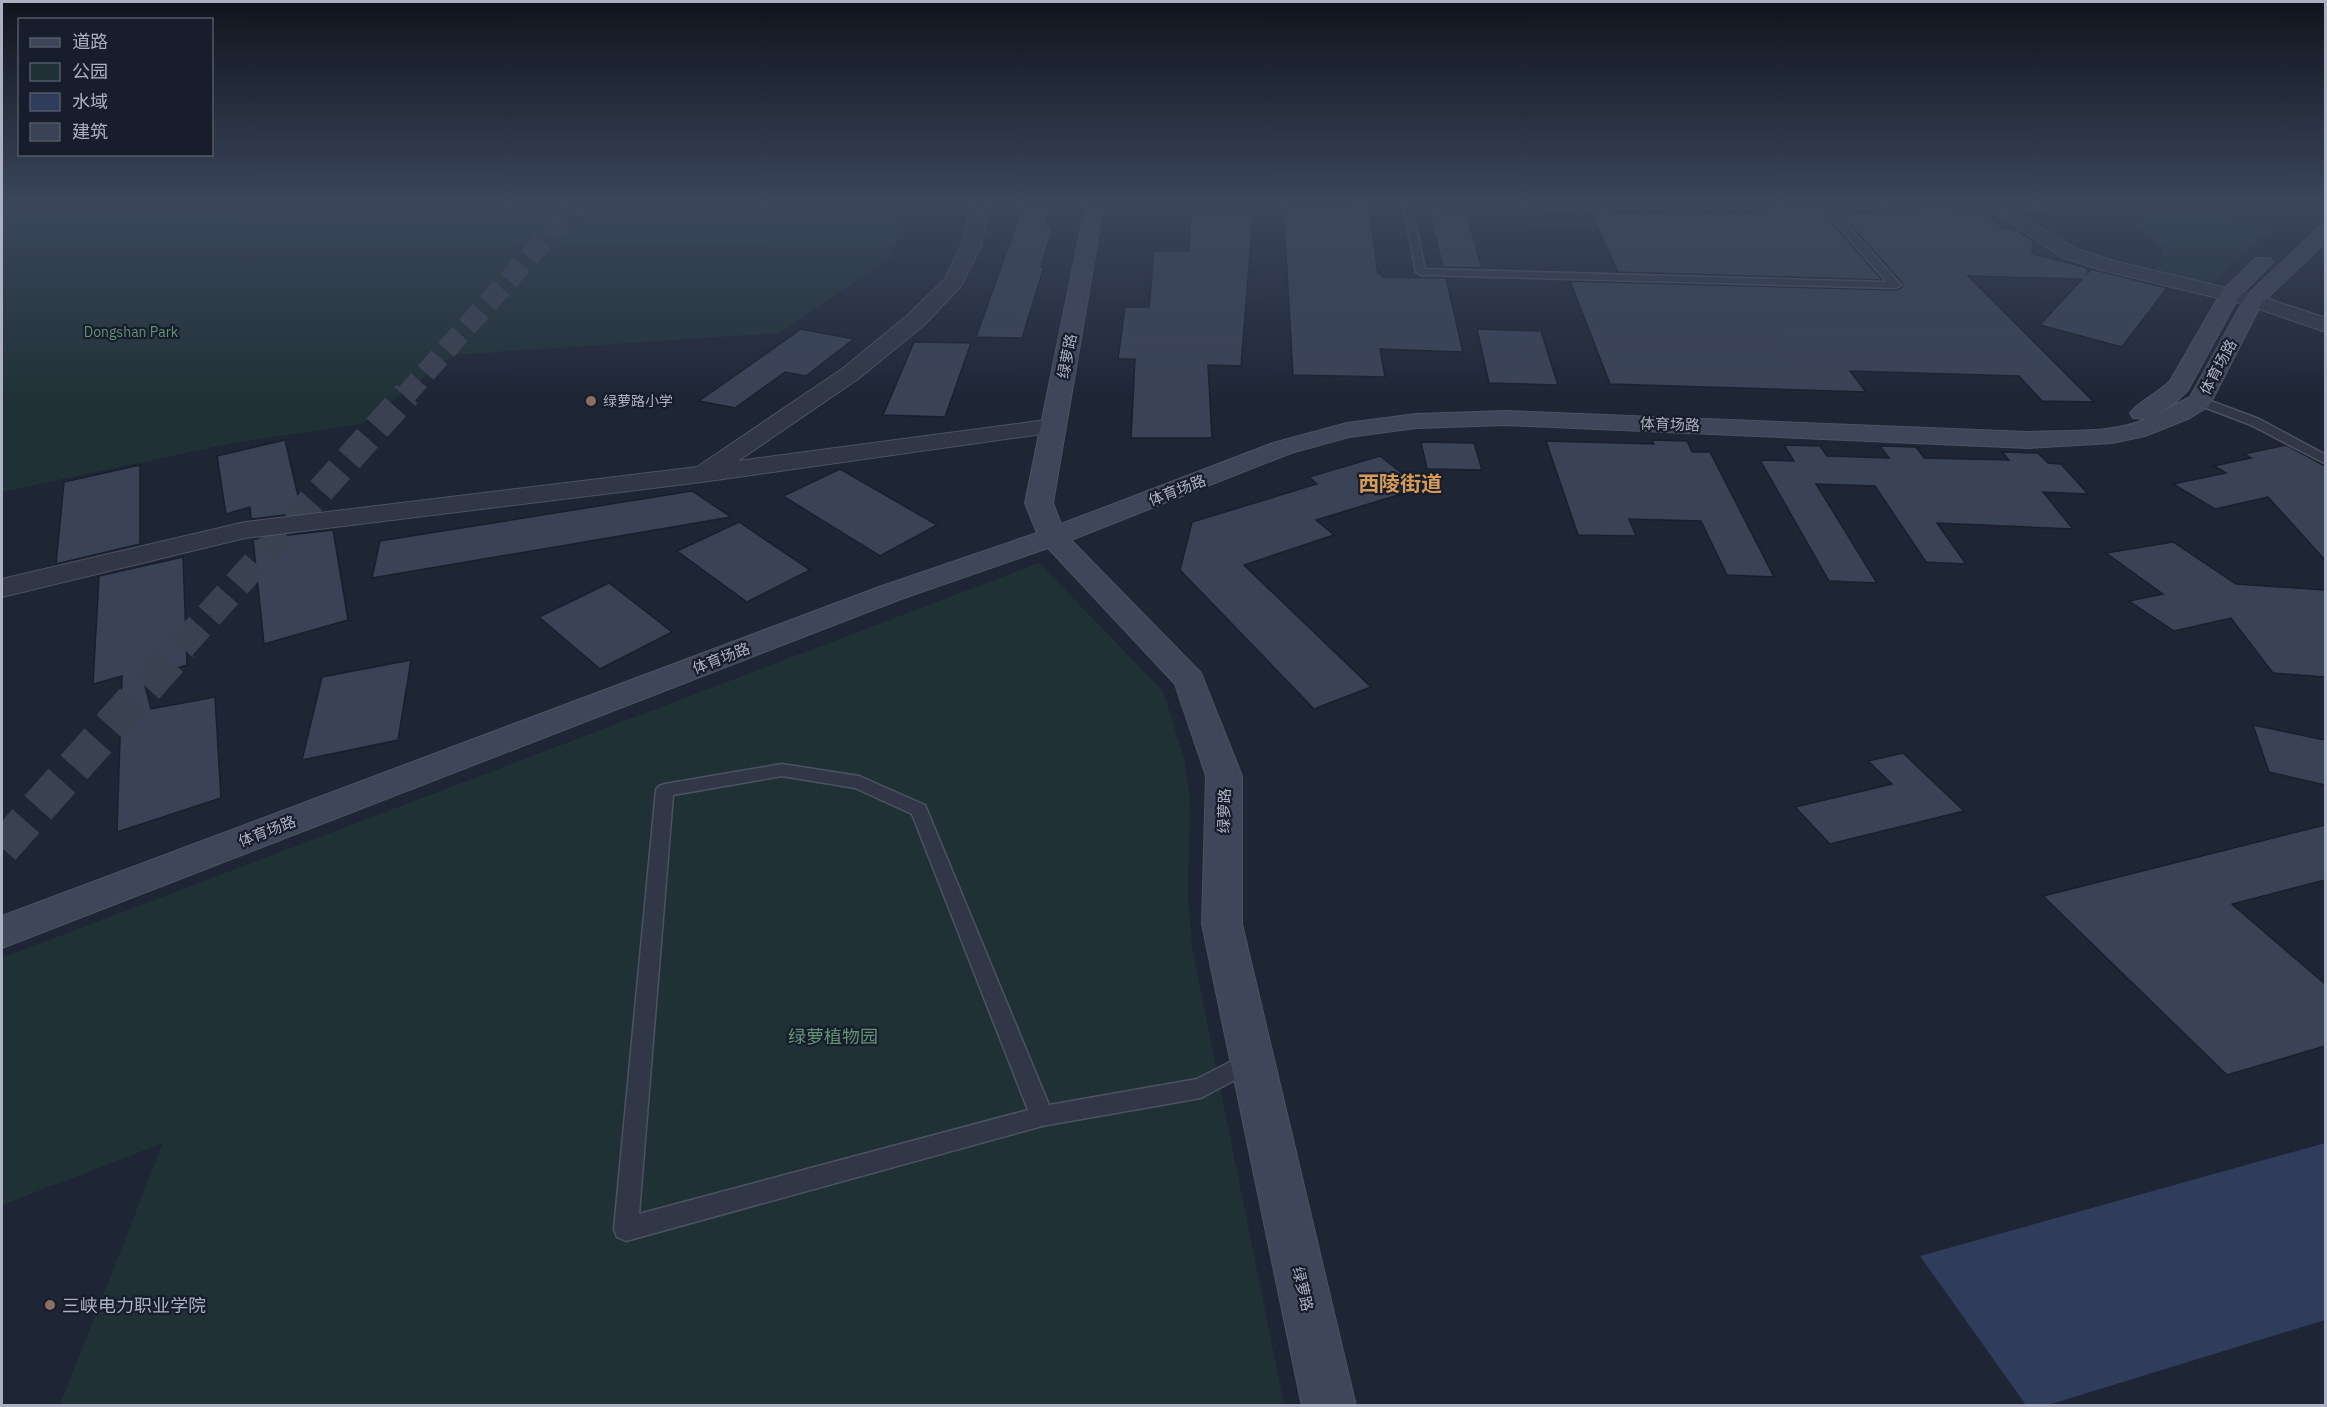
<svg xmlns="http://www.w3.org/2000/svg" width="2327" height="1407" font-family="'IBM Plex Sans','Noto Sans SC',sans-serif">
<style>
.green{fill:#203136}
.water{fill:#2f3c5b}
.building{fill:#3a4356;stroke:#191f2c;stroke-width:1.5}
.lines{fill:none;stroke-linecap:round;stroke-linejoin:round}
.primary-tunnel-far2{stroke:#3a4151;stroke-width:21;stroke-dasharray:21 10;stroke-linecap:butt}
.primary-tunnel-far1{stroke:#3a4151;stroke-width:28;stroke-dasharray:28 14;stroke-linecap:butt}
.primary-tunnel{stroke:#3a4151;stroke-width:36;stroke-dasharray:36 18;stroke-linecap:butt}
.lane-casing{stroke:#4c5261;stroke-width:3}
.street-casing{stroke:#4c5261;stroke-width:2}
.secondary-casing{stroke:#4c5261;stroke-width:2}
.lane{fill:#313746;fill-rule:evenodd}
.street{fill:#313746;fill-rule:evenodd}
.secondary{fill:#3f4659;fill-rule:evenodd}
.education-dot{fill:#8d6e63;stroke:#171d2a;stroke-width:2}
.labels{text-anchor:middle;dominant-baseline:central;stroke-width:4.5;stroke-linejoin:round;paint-order:stroke}
.far-park-label{font-size:14px;fill:#639374;stroke:#171d2a}
.far-poi-label{font-size:14px;fill:#abb1c3;stroke:#171d2a;text-anchor:start}
.street-label{font-size:15px;fill:#abb1c3;stroke:#171d2a}
.near-park-label{font-size:18px;fill:#639374;stroke:#171d2a}
.near-poi-label{font-size:18px;fill:#abb1c3;stroke:#171d2a;text-anchor:start}
.district-label{font-size:21px;font-weight:bold;fill:#d59b54;stroke:#171d2a}
</style>
<rect width="100%" height="100%" fill="#1e2535"/>
<g class="green">
<path d="M 2,203 L 905,203 L 892,257 L 779,333 L 454,355 L 362,424 L 238,442 L 2,492 Z"/>
<path d="M 2133,203 L 2195,203 L 2272,228 L 2211,285 L 2155,270 L 2164,250 L 2130,216 L 2139,206 Z"/>
<path d="M 1039,563 L 1163,691 L 1184,759 L 1190,796 L 1188,897 L 1192,947 L 1284,1405 L 60,1405 L 163,1143 L 2,1205 L 2,958 Z"/>
</g>
<path class="water" d="M 2325,1143 L 2325,1320 L 2048,1405 L 2026,1405 L 1920,1256 Z"/>
<g class="building">
<path d="M 1024,203 L 1052,203 L 1046,225 L 1053,226 L 1041,267 L 1044,267 L 1022,338 L 976,337 Z"/>
<path d="M 1283,203 L 1369,206 L 1378,274 L 1381,274 L 1382,277 L 1446,278 L 1463,352 L 1380,349 L 1385,377 L 1293,375 Z"/>
<path d="M 1908,203 L 1949,203 L 1960,212 L 1985,213 L 2002,228 L 2013,228 L 2033,241 L 2032,254 L 2087,268 L 2087,274 L 2091,269 L 2167,288 L 2122,347 L 2040,325 L 2082,279 L 1968,276 L 2094,402 L 2042,401 L 2019,376 L 1850,371 L 1866,392 L 1610,384 L 1570,281 L 1896,290 L 1902,287 L 1903,284 L 1839,212 L 1921,215 Z"/>
<path d="M 1429,209 L 1465,210 L 1482,268 L 1443,267 Z"/>
<path d="M 1590,211 L 1762,214 L 1760,211 L 1822,211 L 1882,280 L 1618,272 Z"/>
<path d="M 1190,214 L 1253,215 L 1241,366 L 1208,365 L 1212,438 L 1131,438 L 1135,359 L 1118,359 L 1125,307 L 1149,307 L 1154,251 L 1189,251 Z"/>
<path d="M 801,329 L 854,339 L 806,376 L 785,372 L 735,408 L 699,401 Z"/>
<path d="M 1477,329 L 1541,331 L 1558,385 L 1489,383 Z"/>
<path d="M 914,342 L 971,343 L 945,417 L 883,415 Z"/>
<path d="M 285,440 L 302,513 L 251,519 L 250,507 L 226,514 L 217,456 Z"/>
<path d="M 1652,440 L 1687,441 L 1692,452 L 1710,452 L 1774,577 L 1727,575 L 1701,521 L 1629,519 L 1636,536 L 1578,535 L 1546,441 L 1654,444 Z"/>
<path d="M 1421,442 L 1474,443 L 1482,470 L 1427,469 Z"/>
<path d="M 1784,445 L 1820,446 L 1827,456 L 1889,458 L 1880,446 L 1916,447 L 1924,458 L 2009,460 L 2002,452 L 2038,453 L 2048,463 L 2061,464 L 2088,494 L 2043,492 L 2073,529 L 1937,523 L 1966,564 L 1926,562 L 1875,486 L 1816,484 L 1877,583 L 1829,581 L 1760,460 L 1794,461 Z"/>
<path d="M 2286,445 L 2325,466 L 2325,560 L 2268,497 L 2215,509 L 2173,484 L 2226,473 L 2214,466 L 2251,458 L 2244,454 Z"/>
<path d="M 1380,456 L 1421,488 L 1316,520 L 1334,535 L 1244,565 L 1371,687 L 1314,709 L 1180,570 L 1192,522 L 1317,484 L 1309,477 Z"/>
<path d="M 140,465 L 140,544 L 56,564 L 64,482 Z"/>
<path d="M 840,469 L 937,525 L 880,556 L 783,496 Z"/>
<path d="M 692,491 L 731,517 L 372,578 L 380,541 Z"/>
<path d="M 739,522 L 810,570 L 747,602 L 677,551 Z"/>
<path d="M 333,530 L 348,620 L 264,644 L 253,539 Z"/>
<path d="M 2173,542 L 2236,584 L 2325,590 L 2325,677 L 2273,673 L 2231,618 L 2174,631 L 2129,601 L 2163,594 L 2106,553 Z"/>
<path d="M 183,557 L 187,665 L 143,678 L 151,709 L 215,697 L 221,798 L 117,832 L 122,676 L 93,684 L 99,576 Z"/>
<path d="M 609,583 L 672,632 L 600,669 L 539,617 Z"/>
<path d="M 411,660 L 398,740 L 302,760 L 322,677 Z"/>
<path d="M 2253,725 L 2325,740 L 2325,785 L 2269,772 Z"/>
<path d="M 1903,753 L 1964,811 L 1830,844 L 1795,807 L 1892,784 L 1868,761 Z"/>
<path d="M 2325,825 L 2325,880 L 2232,904 L 2325,984 L 2325,1046 L 2227,1075 L 2043,896 Z"/>
</g>
<g class="lines">
<path class="primary-tunnel-far2" d="M 405,396 L 577,203"/>
<path class="primary-tunnel-far1" d="M 181,647 L 407,394"/>
<path class="primary-tunnel" d="M 2,848 L 182,646"/>
<g class="lane-casing">
<g id="lane">
<path d="M 1403,203 L 1876,204 L 1881,207 L 1879,209 L 1833,209 L 1901,285 L 1896,288 L 1421,275 L 1416,272 ZM 1412,207 L 1823,209 L 1887,282 L 1425,269 Z"/>
<path d="M 2042,203 L 2052,203 L 2054,205 L 2042,210 L 1996,210 L 1991,207 L 1996,204 Z"/>
<path d="M 2200,397 L 2259,419 L 2326,455 L 2326,464 L 2251,425 L 2196,404 L 2196,398 Z"/>
<path d="M 782,764 L 859,776 L 925,805 L 1049,1105 L 1197,1079 L 1251,1051 L 1259,1053 L 1262,1060 L 1259,1067 L 1201,1098 L 1042,1126 L 626,1241 L 617,1237 L 614,1229 L 656,790 L 659,786 L 665,784 ZM 782,776 L 855,788 L 912,814 L 1028,1110 L 639,1214 L 673,795 Z"/>
</g>
</g>
<g class="street-casing">
<g id="street">
<path d="M 972,203 L 990,203 L 981,246 L 961,286 L 924,325 L 858,379 L 738,461 L 1054,419 L 1063,421 L 1066,426 L 1063,431 L 702,482 L 245,538 L 2,597 L 2,579 L 245,522 L 697,467 L 842,369 L 908,315 L 945,279 L 961,246 Z"/>
<path d="M 1979,203 L 2000,203 L 2076,249 L 2114,261 L 2260,296 L 2326,318 L 2326,332 L 2247,305 L 2101,270 L 2062,257 Z"/>
</g>
</g>
<g class="secondary-casing">
<path id="secondary" d="M 1086,203 L 1104,203 L 1053,503 L 1061,524 L 1273,443 L 1347,423 L 1416,414 L 1506,411 L 2028,432 C 2064,430 2114,434 2146,419 L 2133,418 L 2130,413 C 2138,401 2159,393 2170,381 L 2222,291 L 2256,258 L 2270,258 L 2273,262 L 2238,298 L 2188,390 L 2175,403 L 2156,415 L 2190,397 L 2246,296 L 2319,227 L 2326,225 L 2326,242 L 2262,303 L 2209,406 L 2190,418 L 2145,436 L 2112,443 L 2028,448 L 1506,425 L 1416,428 L 1349,437 L 1291,453 L 1071,540 L 1201,673 L 1242,776 L 1242,924 L 1356,1406 L 1302,1406 L 1202,924 L 1206,776 L 1175,684 L 1048,548 L 901,599 L 2,948 L 2,916 L 879,587 L 1037,533 L 1025,503 Z"/>
</g>
<use href="#lane" class="lane"/>
<use href="#street" class="street"/>
<use href="#secondary" class="secondary"/>
</g>
<linearGradient id="sky" x2="0" y2="1"><stop stop-color="#10141d"/><stop offset="0.51" stop-color="#3b465c"/><stop offset="1" stop-color="#3b465c" stop-opacity="0"/></linearGradient>
<rect width="2327" height="400" fill="url(#sky)"/>
<g class="education-dot">
<circle cx="591" cy="401" r="6"/>
<circle cx="50" cy="1305" r="6"/>
</g>
<g class="labels">
<g class="far-park-label">
<text x="131" y="332">Dongshan Park</text>
</g>
<g class="far-poi-label">
<text x="603" y="401">绿萝路小学</text>
</g>
<g class="street-label">
<text transform="translate(1067 356) rotate(-79)">绿萝路</text>
<text transform="translate(2218 367) rotate(-62)">体育场路</text>
<text transform="translate(1670 424) rotate(2)">体育场路</text>
<text transform="translate(1177 490) rotate(-21)">体育场路</text>
<text transform="translate(721 658) rotate(-21)">体育场路</text>
<text transform="translate(1224 811) rotate(-89)">绿萝路</text>
<text transform="translate(267 831) rotate(-21)">体育场路</text>
<text transform="translate(1303 1289) rotate(77)">绿萝路</text>
</g>
<g class="near-park-label">
<text x="833" y="1036">绿萝植物园</text>
</g>
<g class="near-poi-label">
<text x="62" y="1305">三峡电力职业学院</text>
</g>
<g class="district-label">
<text x="1400" y="483">西陵街道</text>
</g>
</g>
<rect width="2327" height="1407" fill="none" stroke="#abb1c3" stroke-width="6"/>
<rect x="18" y="18" width="195" height="138" fill="#171d2a" stroke="#525867" stroke-width="1.5"/>
<rect x="30" y="38" width="30" height="9" fill="#3f4659" stroke="#525867" stroke-width="1.5"/>
<text x="72" y="48" font-size="18" fill="#abb1c3">道路</text>
<rect x="30" y="63" width="30" height="18" fill="#203136" stroke="#525867" stroke-width="1.5"/>
<text x="72" y="78" font-size="18" fill="#abb1c3">公园</text>
<rect x="30" y="93" width="30" height="18" fill="#2f3c5b" stroke="#525867" stroke-width="1.5"/>
<text x="72" y="108" font-size="18" fill="#abb1c3">水域</text>
<rect x="30" y="123" width="30" height="18" fill="#3a4356" stroke="#525867" stroke-width="1.5"/>
<text x="72" y="138" font-size="18" fill="#abb1c3">建筑</text>
</svg>
